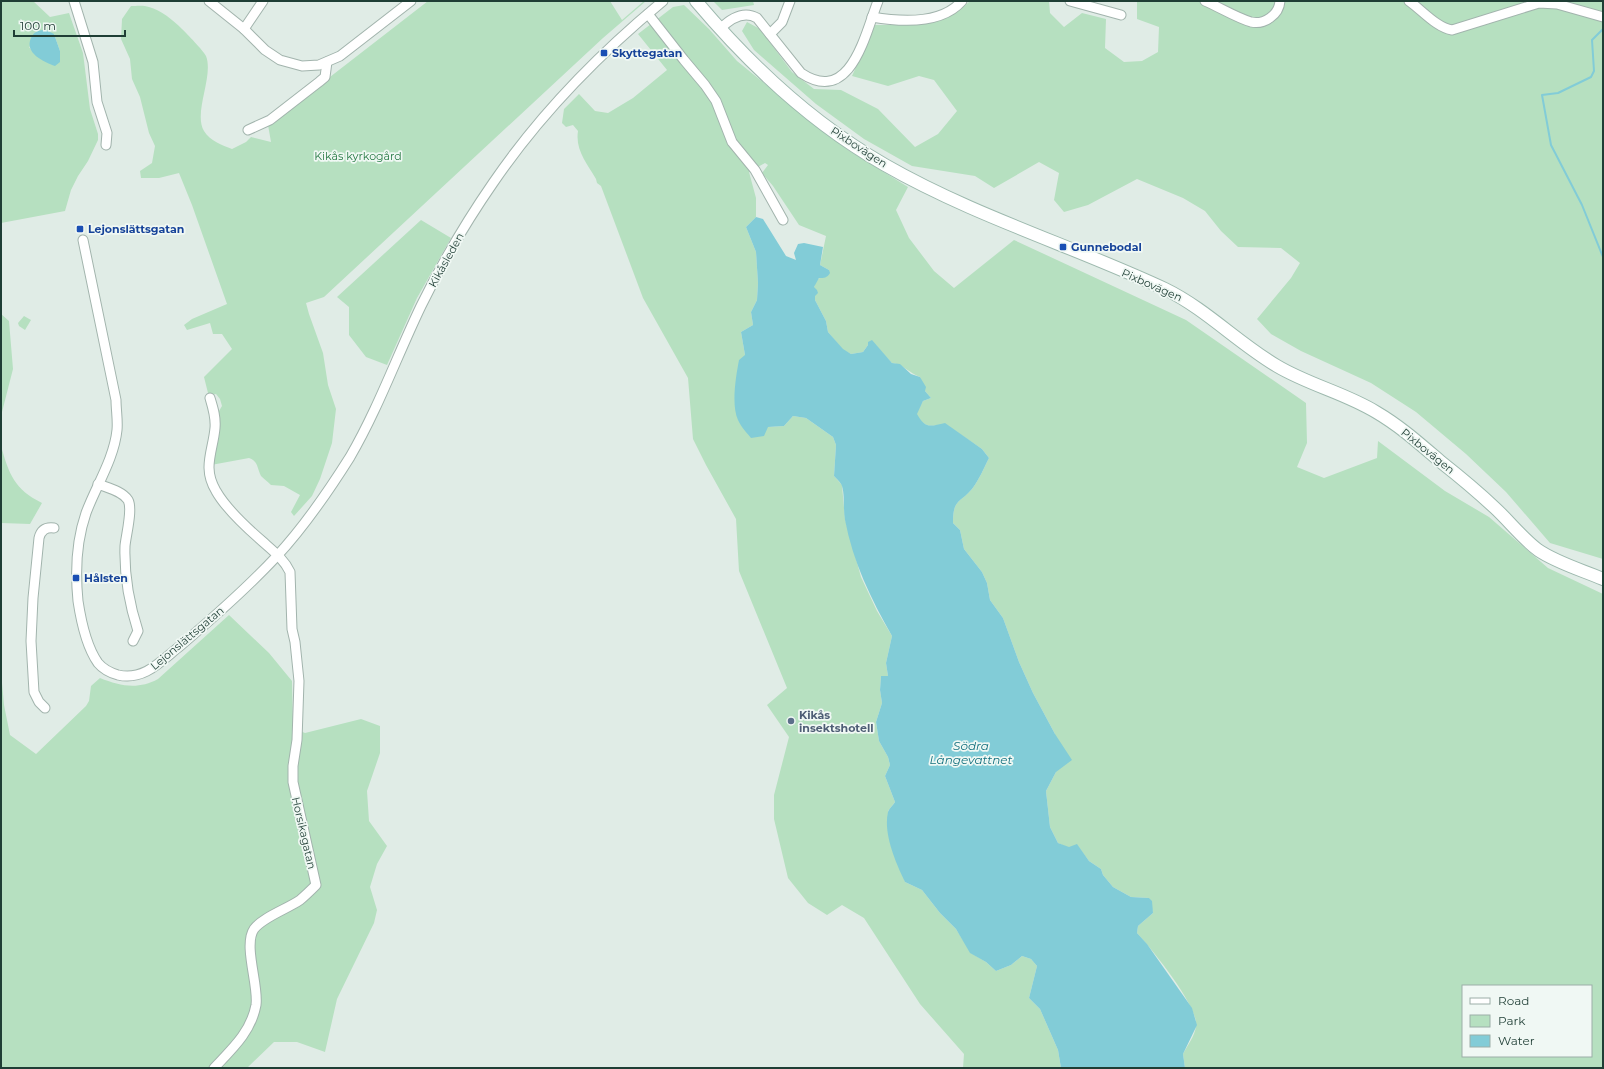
<svg xmlns="http://www.w3.org/2000/svg" width="1604" height="1069" font-family="Montserrat,sans-serif">
<style>
.green{fill:#b6e0c0;fill-rule:evenodd}
.water{fill:#82ccd7}
.lines{fill:none;stroke-linecap:round;stroke-linejoin:round}
.stream{stroke:#82ccd7;stroke-width:2}
.street-casing{stroke:#a2b4ad;stroke-width:11}
.secondary-casing{stroke:#9db9ae;stroke-width:14}
.street{stroke:#fff;stroke-width:9}
.secondary{stroke:#fff;stroke-width:12}
.transit-dot{fill:#1a4fb4;stroke:#f0f8f4;stroke-width:1.5}
.service-dot{fill:#5c6f8a;stroke:#f0f8f4;stroke-width:1.5}
.labels{text-anchor:middle;dominant-baseline:central;stroke-width:3.5;stroke-linejoin:round;paint-order:stroke}
.transit-label{font-size:11px;font-weight:bold;fill:#164399;stroke:#f0f8f4;text-anchor:start}
.street-label{font-size:11px;fill:#1f3e35;stroke:#f0f8f4}
.park-label{font-size:11px;fill:#257943;stroke:#f0f8f4}
.service-label{font-size:11px;font-weight:bold;fill:#4e5e75;stroke:#f0f8f4;text-anchor:start}
.water-label{font-size:12px;font-style:italic;fill:#14717f;stroke:#f0f8f4}
</style>
<rect width="100%" height="100%" fill="#e0ece6"/>
<g class="green">
<path d="M 1,1 L 33,1 L 50,17 L 69,13 L 83,53 L 90,109 L 98,134 L 98,140 L 88,161 L 78,176 L 71,190 L 65,211 L 1,223 ZM 54,34 L 60,51 L 36,55 L 29,47 Z"/>
<path d="M 428,1 L 610,1 L 622,20 L 644,1 L 646,1 L 603,38 L 324,297 L 306,303 L 309,314 L 323,353 L 328,385 L 336,409 L 332,443 L 320,479 L 312,496 L 294,516 L 291,512 L 300,495 L 284,486 L 271,485 C 268,482 264,479 261,476 C 257,468 258,461 249,458 L 211,465 L 217,438 L 219,411 L 222,406 L 220,399 L 216,394 L 211,395 L 208,393 L 204,377 L 232,349 L 222,334 L 213,334 L 210,323 L 187,330 L 184,325 L 192,319 L 227,304 L 192,205 L 179,173 L 159,178 L 141,178 L 140,171 L 152,163 L 155,146 L 149,133 L 140,97 L 132,79 L 130,59 L 121,39 L 122,19 L 131,6 C 136,6 144,5 149,7 C 161,10 173,20 182,29 C 187,34 203,50 206,56 C 214,76 193,113 204,131 C 210,141 222,145 232,149 L 246,142 L 251,137 L 271,142 L 268,125 Z"/>
<path d="M 713,1 L 753,1 L 754,5 L 722,10 Z"/>
<path d="M 970,1 L 1049,1 L 1050,13 L 1064,27 L 1082,13 L 1106,19 L 1105,48 L 1124,62 L 1142,61 L 1158,52 L 1159,27 L 1137,19 L 1137,1 L 1603,1 L 1603,559 L 1550,543 L 1506,492 L 1466,454 L 1416,412 L 1371,383 L 1301,351 L 1271,334 L 1257,319 L 1291,278 L 1300,263 L 1281,248 L 1238,247 L 1221,231 L 1205,211 L 1183,198 L 1137,179 L 1088,205 L 1064,212 L 1054,200 L 1059,173 L 1039,162 L 994,188 L 975,176 L 912,166 L 864,139 L 816,104 L 754,50 L 742,31 L 747,22 L 760,29 L 792,72 L 814,89 L 841,90 L 878,109 L 915,147 L 938,134 L 957,111 L 934,80 L 919,76 L 888,86 L 852,76 L 875,25 C 907,25 945,26 970,1 Z"/>
<path d="M 684,5 L 709,29 L 737,61 L 785,100 L 848,150 L 908,187 L 896,210 L 909,238 L 934,271 L 954,288 L 1014,240 L 1186,320 L 1306,403 L 1307,443 L 1297,467 L 1324,478 L 1377,458 L 1378,441 L 1445,491 L 1489,517 L 1548,568 L 1603,594 L 1603,1068 L 1185,1068 L 1183,1054 C 1187,1046 1195,1036 1196,1026 C 1199,1007 1151,948 1137,933 L 1138,926 L 1153,913 L 1149,898 L 1131,897 L 1113,887 L 1103,875 L 1101,869 L 1089,861 L 1077,845 L 1069,848 L 1058,843 L 1050,827 L 1046,791 L 1056,772 L 1055,734 L 1033,693 L 1019,662 L 1003,618 L 990,600 L 987,583 L 982,572 L 964,549 L 960,530 L 953,523 C 953,500 958,504 972,489 C 979,480 984,468 989,458 L 982,449 L 945,424 C 929,427 925,428 916,414 L 923,401 L 931,398 L 925,391 L 920,377 C 909,373 903,364 892,363 L 878,348 L 876,345 L 868,345 L 863,352 L 851,354 L 843,350 L 828,332 L 826,321 L 815,300 L 814,287 L 816,281 L 829,270 L 820,265 L 826,236 L 799,225 L 773,186 L 762,173 L 768,165 L 765,163 L 749,172 L 756,198 L 756,217 L 746,227 L 756,252 L 758,283 L 757,300 L 751,312 L 753,325 L 741,332 L 745,355 L 768,427 L 784,426 L 793,416 L 806,418 L 833,437 L 836,445 L 834,476 L 842,485 L 845,519 L 861,577 L 877,611 L 892,636 L 886,663 L 888,676 L 881,676 L 880,690 L 882,703 L 876,722 L 879,741 L 888,757 L 890,765 L 885,776 L 895,802 L 888,811 L 905,882 L 922,890 L 940,913 L 956,929 L 971,953 L 986,962 L 996,971 L 1011,965 L 1022,956 L 1031,959 L 1037,966 L 1029,998 L 1040,1009 L 1058,1050 L 1061,1068 L 963,1068 L 964,1054 L 920,1004 L 864,918 L 842,905 L 827,915 L 808,903 L 788,878 L 774,819 L 774,795 L 789,737 L 767,705 L 787,688 L 739,571 L 736,519 L 706,465 L 693,439 L 688,378 L 643,298 L 601,186 L 597,183 L 596,179 C 587,163 575,150 578,131 L 573,125 L 566,127 L 562,123 L 564,109 L 579,94 L 595,111 L 608,113 L 633,98 L 667,70 L 638,34 L 673,7 ZM 1463,986 L 1591,986 L 1591,1056 L 1463,1056 Z"/>
<path d="M 421,220 L 451,238 L 417,298 L 387,365 L 366,357 L 349,335 L 349,307 L 337,297 Z"/>
<path d="M 1,314 L 9,321 L 13,369 L 2,412 L 1,435 Z"/>
<path d="M 24,316 L 31,320 L 25,330 L 19,326 L 18,323 Z"/>
<path d="M 1,446 C 9,474 14,489 42,503 L 30,524 L 1,523 Z"/>
<path d="M 229,615 L 269,653 L 292,681 L 293,728 L 305,733 L 361,719 L 380,726 L 380,753 L 367,791 L 369,821 L 387,846 L 377,864 L 370,887 L 377,910 L 374,923 L 337,999 L 325,1052 L 297,1042 L 274,1042 L 247,1068 L 1,1068 L 1,672 L 4,705 L 10,735 L 36,754 L 86,706 L 89,701 L 91,686 L 100,678 C 120,686 138,690 158,679 Z"/>
</g>
<g class="water">
<path d="M 46,30 L 54,34 L 60,51 L 60,62 L 55,66 C 44,62 24,53 31,38 C 34,31 39,30 46,30 Z"/>
<path d="M 756,217 L 763,219 L 786,256 L 796,260 L 794,253 L 798,244 L 804,243 L 823,247 L 820,265 L 829,270 L 830,273 C 827,278 824,278 819,278 L 814,287 L 817,290 L 818,293 L 815,296 L 815,300 L 826,321 L 828,332 L 843,349 L 851,354 L 863,352 L 868,345 L 868,342 L 872,340 L 892,363 L 900,364 L 911,374 L 920,377 L 926,387 L 925,391 L 931,398 L 923,401 L 917,414 C 925,428 929,427 945,423 L 982,449 L 989,458 C 984,468 979,480 972,489 C 959,504 953,499 953,523 L 960,530 L 964,549 L 982,572 L 987,583 L 990,600 L 1003,618 L 1019,662 L 1033,693 L 1055,734 L 1072,760 L 1056,772 L 1046,791 L 1050,827 L 1058,843 L 1069,847 L 1077,844 L 1089,861 L 1101,869 L 1103,875 L 1113,887 L 1131,897 L 1149,898 L 1152,901 L 1153,913 L 1138,926 L 1137,933 L 1147,944 L 1192,1008 L 1197,1025 L 1183,1054 L 1185,1068 L 1061,1068 L 1058,1050 L 1040,1009 L 1029,998 L 1037,966 L 1031,959 L 1022,956 L 1011,965 L 996,971 L 986,962 L 970,953 L 956,929 L 940,913 L 922,890 L 905,882 C 896,863 883,834 888,812 C 889,809 893,805 895,802 L 885,776 L 890,765 L 888,757 L 879,741 L 876,722 L 882,703 L 880,690 L 881,676 L 888,676 L 886,663 L 892,636 C 871,599 853,562 845,520 C 843,509 845,496 842,486 C 841,483 837,479 834,476 L 836,445 L 833,437 L 806,418 L 793,416 L 784,426 L 768,427 L 764,436 L 751,438 C 747,433 741,427 738,420 C 731,405 736,376 739,360 L 745,355 L 741,332 L 753,325 L 751,312 L 757,300 L 758,283 L 756,252 L 746,227 Z"/>
</g>
<g class="lines">
<path class="stream" d="M 1603,29 L 1592,40 L 1594,71 L 1591,77 L 1558,93 L 1542,95 L 1551,145 L 1582,205 L 1603,257"/>
<g class="street-casing">
<g id="street">
<path d="M 74,1 L 93,62 L 97,102 L 107,133 L 106,145"/>
<path d="M 209,1 L 244,29 L 265,50 L 280,60 L 302,66 L 319,65 L 340,56 L 411,1"/>
<path d="M 1070,1 L 1121,15"/>
<path d="M 1205,1 C 1219,7 1237,18 1251,22 C 1264,25 1279,15 1280,1"/>
<path d="M 1409,1 C 1423,11 1436,27 1452,30 L 1539,3 L 1557,4 L 1603,17"/>
<path d="M 648,14 L 684,60 L 705,85 L 716,101 L 732,142 L 755,170 L 783,220"/>
<path d="M 872,17 C 901,22 941,25 962,1"/>
<path d="M 244,29 L 263,1"/>
<path d="M 720,29 C 730,19 743,10 757,18 L 801,73 C 851,106 865,34 878,1"/>
<path d="M 770,34 L 782,22 L 790,1"/>
<path d="M 248,130 L 270,120 L 319,82 L 325,77 L 327,62"/>
<path d="M 83,240 L 116,400 C 116,410 118,420 117,430 C 114,459 96,486 86,513 C 76,542 75,571 78,601 C 81,621 86,646 98,663 C 103,669 111,673 118,675 C 144,681 161,661 180,646 C 213,618 246,589 276,557 C 304,527 328,492 350,457 C 378,409 397,356 421,306 C 442,263 466,222 493,183 C 540,114 599,54 663,1"/>
<path d="M 210,398 C 213,408 216,417 215,428 C 213,451 202,468 216,491 C 225,507 247,528 262,541 C 272,550 284,559 290,572 L 292,629 L 295,642 L 299,681 L 297,740 L 293,766 L 293,782 L 316,885 C 311,890 306,895 300,900 C 287,909 263,917 254,929 C 243,945 259,986 256,1005 C 251,1032 232,1049 214,1068"/>
<path d="M 98,484 C 108,488 122,491 128,500 C 133,509 126,535 125,546 C 124,576 129,603 138,631 L 133,641"/>
<path d="M 45,708 L 39,702 L 34,692 L 31,641 L 33,598 L 39,538 C 41,530 46,527 54,528"/>
</g>
</g>
<g class="secondary-casing">
<path id="secondary" d="M 696,1 C 749,64 813,124 885,165 C 974,216 1073,246 1165,289 C 1206,309 1238,343 1277,366 C 1309,385 1345,393 1376,412 C 1400,426 1420,444 1441,462 C 1460,477 1478,492 1495,508 C 1510,522 1522,538 1538,550 C 1557,563 1582,570 1603,579"/>
</g>
<use href="#street" class="street"/>
<use href="#secondary" class="secondary"/>
</g>
<g class="transit-dot">
<rect x="600" y="49" width="8" height="8" rx="2"/>
<rect x="76" y="225" width="8" height="8" rx="2"/>
<rect x="1059" y="243" width="8" height="8" rx="2"/>
<rect x="72" y="574" width="8" height="8" rx="2"/>
</g>
<circle class="service-dot" cx="791" cy="721" r="4"/>
<g class="labels">
<g class="transit-label">
<text x="612" y="53">Skyttegatan</text>
<text x="88" y="229">Lejonslättsgatan</text>
<text x="1071" y="247">Gunnebodal</text>
<text x="84" y="578">Hålsten</text>
</g>
<g class="street-label">
<text transform="translate(859 147) rotate(33)">Pixbovägen</text>
<text transform="translate(446 260) rotate(-61)">Kikåsleden</text>
<text transform="translate(1152 285) rotate(24)">Pixbovägen</text>
<text transform="translate(1428 451) rotate(39)">Pixbovägen</text>
<text transform="translate(187 638) rotate(-40)">Lejonslättsgatan</text>
<text transform="translate(304 833) rotate(77)">Horsikagatan</text>
</g>
<g class="park-label">
<text x="358" y="156">Kikås kyrkogård</text>
</g>
<g class="service-label">
<text x="799" y="715">Kikås<tspan x="799" dy="13">insektshotell</tspan></text>
</g>
<g class="water-label">
<text x="971" y="745">Södra<tspan x="971" dy="14">Långevattnet</tspan></text>
</g>
</g>
<rect width="1604" height="1069" fill="none" stroke="#1f3e35" stroke-width="4"/>
<rect x="1462" y="985" width="130" height="72" fill="#f0f8f4" stroke="#9caea8"/>
<rect x="1470" y="998" width="20" height="6" fill="#ffffff" stroke="#9caea8"/>
<text x="1498" y="1005" font-size="12" fill="#1f3e35">Road</text>
<rect x="1470" y="1015" width="20" height="12" fill="#b6e0c0" stroke="#9caea8"/>
<text x="1498" y="1025" font-size="12" fill="#1f3e35">Park</text>
<rect x="1470" y="1035" width="20" height="12" fill="#82ccd7" stroke="#9caea8"/>
<text x="1498" y="1045" font-size="12" fill="#1f3e35">Water</text>
<path d="M14 30v6h111v-6" fill="none" stroke="#1f3e35" stroke-width="2"/>
<text x="20" y="30" font-size="12" fill="#1f3e35" stroke="#f0f8f4" stroke-width="3" paint-order="stroke">100 m</text>
</svg>
